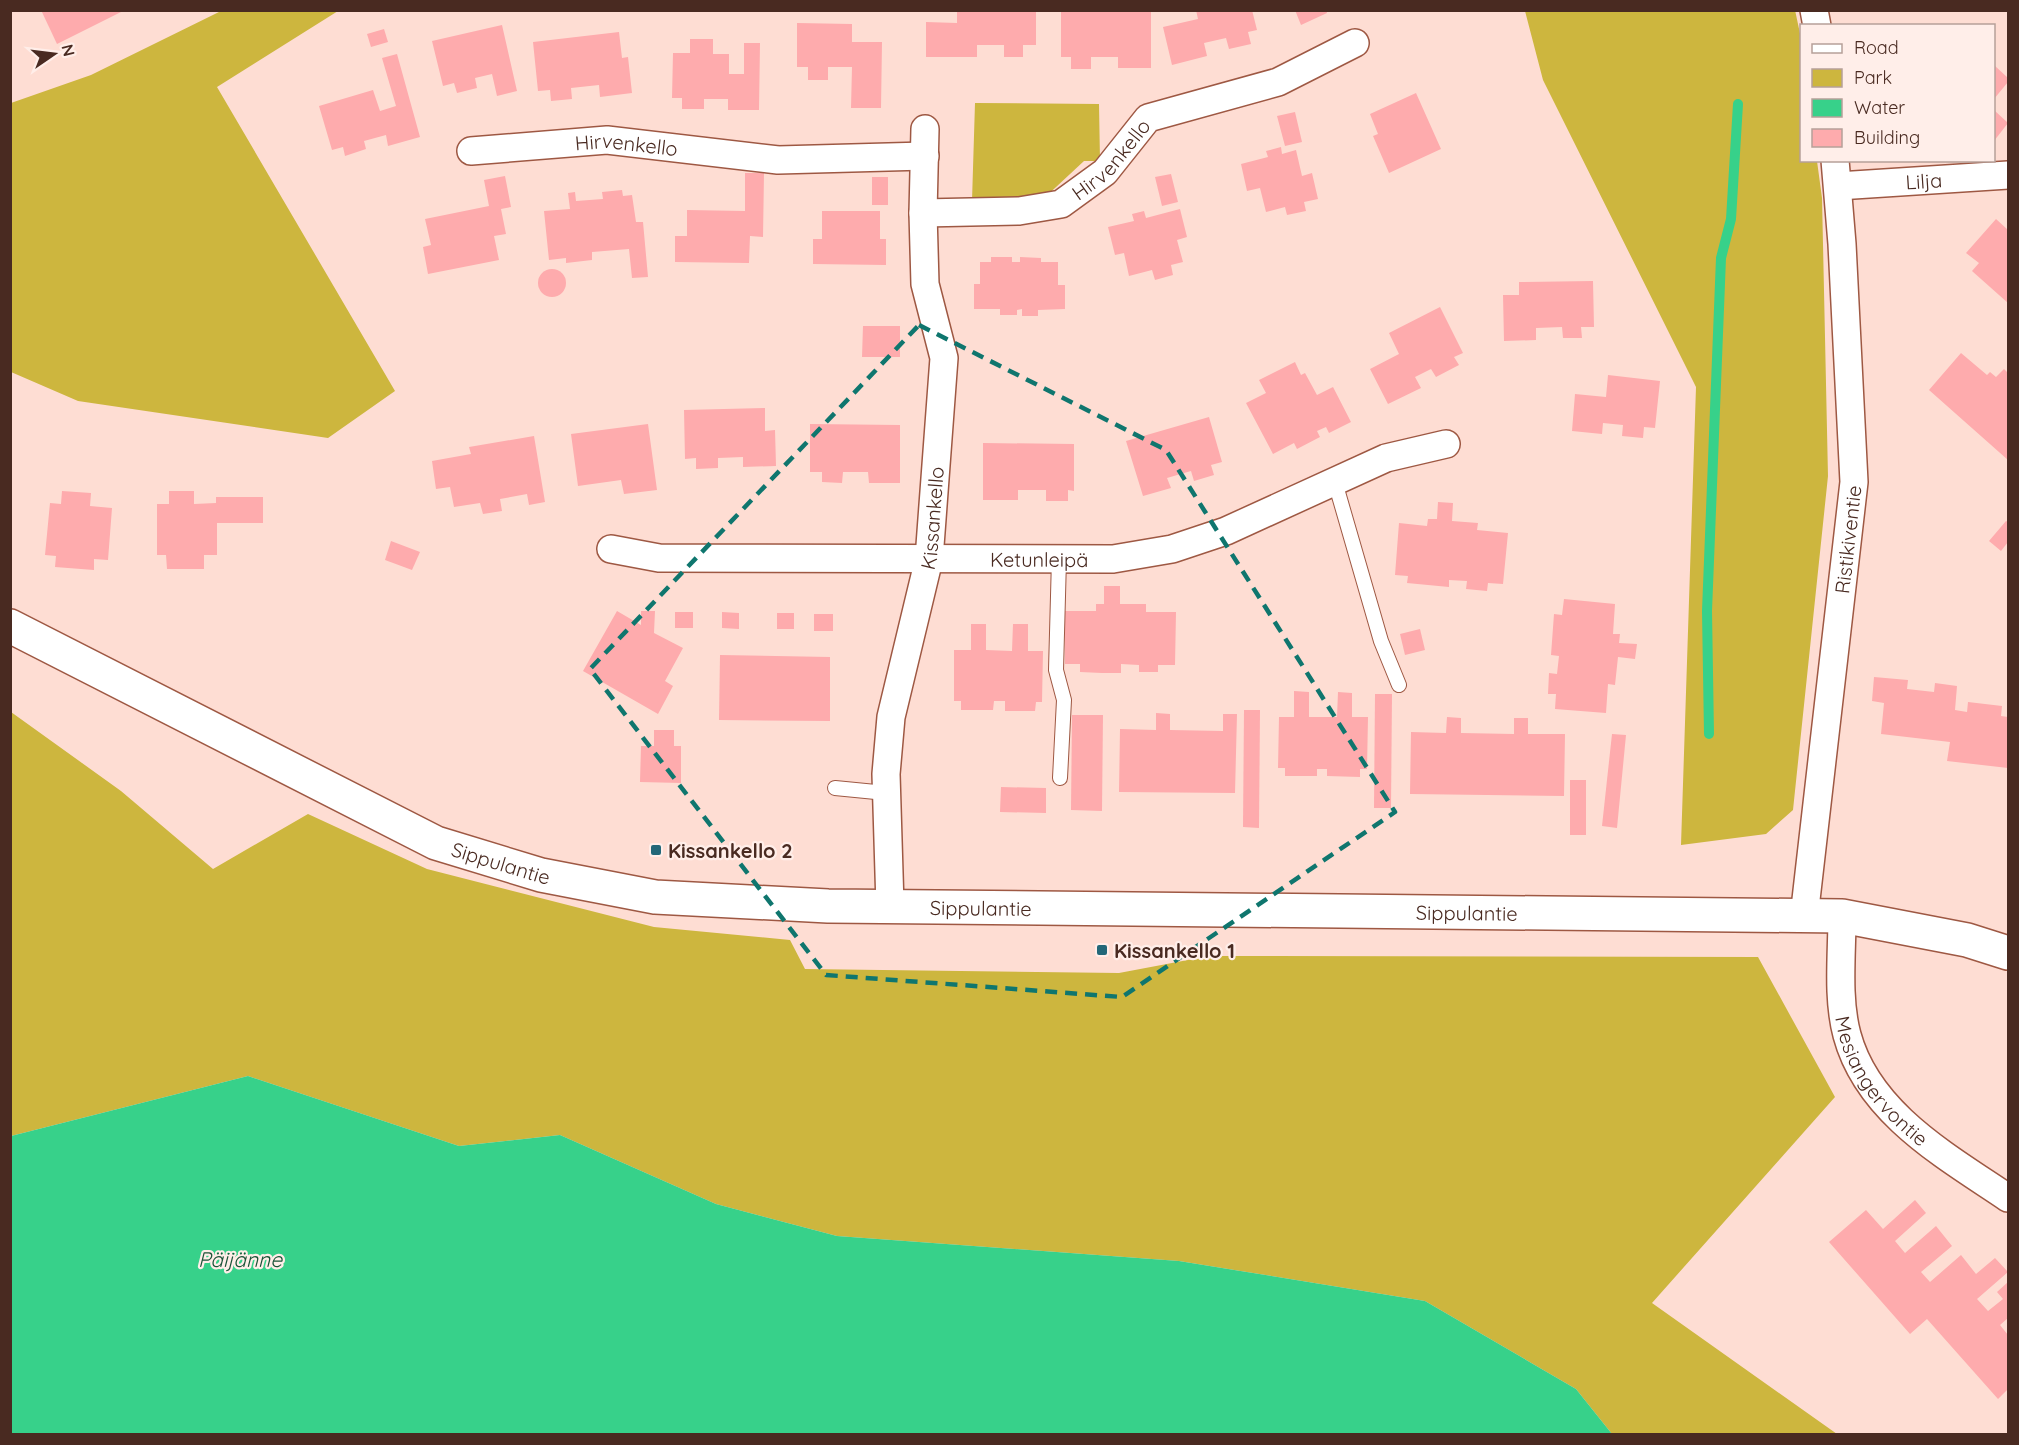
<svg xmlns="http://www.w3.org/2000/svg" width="2019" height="1445" font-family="Quicksand,sans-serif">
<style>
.green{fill:#cdb63e}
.water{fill:#37d18a}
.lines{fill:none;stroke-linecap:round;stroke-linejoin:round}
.stream{stroke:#37d18a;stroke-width:10}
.building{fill:#feabad}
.service-casing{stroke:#9e5843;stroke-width:16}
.minor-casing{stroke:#9e5843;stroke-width:30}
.tertiary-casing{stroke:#9e5843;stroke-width:36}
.service{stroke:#fff;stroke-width:14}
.minor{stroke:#fff;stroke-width:27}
.tertiary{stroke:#fff;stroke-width:33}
.marked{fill:none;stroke:#0f766e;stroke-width:4.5;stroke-dasharray:12 8;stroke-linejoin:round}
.poi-dot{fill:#236778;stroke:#ffeee9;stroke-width:2}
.labels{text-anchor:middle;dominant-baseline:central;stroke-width:4.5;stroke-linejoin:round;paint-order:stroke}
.street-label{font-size:20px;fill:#492a21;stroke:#ffeee9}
.poi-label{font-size:20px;font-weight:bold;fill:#492a21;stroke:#ffeee9;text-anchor:start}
.water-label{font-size:21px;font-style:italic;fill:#1a5337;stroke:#ffeee9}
</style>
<rect width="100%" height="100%" fill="#feddd3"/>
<g class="green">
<path d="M 1795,10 L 1802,43 L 1802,160 L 1817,161 L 1822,198 L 1828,476 L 1793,810 L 1766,834 L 1681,845 L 1696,387 L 1543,80 L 1525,11 Z"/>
<path d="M 221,11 L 338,11 L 217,87 L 395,391 L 328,438 L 78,401 L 11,372 L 11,103 L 91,75 Z"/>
<path d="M 975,103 L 1099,104 L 1100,161 L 1084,161 L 1041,201 L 972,201 Z"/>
<path d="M 11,712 L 121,791 L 213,869 L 308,814 L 427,869 L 654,927 L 790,940 L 805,969 L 1119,973 L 1209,956 L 1758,957 L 1835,1097 L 1652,1303 L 1837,1434 L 1612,1434 L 1576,1389 L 1425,1301 L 1179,1261 L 837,1236 L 716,1204 L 560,1135 L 459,1146 L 248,1076 L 11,1136 Z"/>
</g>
<path class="water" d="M 248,1076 L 459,1146 L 560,1135 L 716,1204 L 837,1236 L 1179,1261 L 1425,1301 L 1576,1389 L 1612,1434 L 11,1434 L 11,1136 Z"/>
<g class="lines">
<path class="stream" d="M 1709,734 L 1707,611 L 1721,258 L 1731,219 L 1738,104"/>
</g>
<g class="building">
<path d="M 41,10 L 125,10 L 57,44 Z"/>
<path d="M 957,10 L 1036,10 L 1036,45 L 1023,45 L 1023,57 L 1004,57 L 1004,45 L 977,45 L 977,57 L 926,57 L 926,22 L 957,23 Z"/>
<path d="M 1061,10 L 1151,10 L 1151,68 L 1118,68 L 1118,57 L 1091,57 L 1091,69 L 1071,69 L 1071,57 L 1061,57 Z"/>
<path d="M 1196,10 L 1252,10 L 1257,30 L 1248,32 L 1251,44 L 1229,49 L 1226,38 L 1204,43 L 1207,56 L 1172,65 L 1163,27 L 1198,19 Z"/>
<path d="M 1295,10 L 1326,10 L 1327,13 L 1301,25 Z"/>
<path d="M 797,23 L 852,24 L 852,42 L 882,42 L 881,108 L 851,108 L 852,67 L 828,67 L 828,80 L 808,80 L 808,67 L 797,67 Z"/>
<path d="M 502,25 L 517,91 L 497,96 L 492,74 L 475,78 L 477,88 L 457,93 L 454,83 L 443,86 L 432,41 Z"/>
<path d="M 384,29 L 388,42 L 371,47 L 367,34 Z"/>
<path d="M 619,32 L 622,58 L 628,57 L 632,93 L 600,97 L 599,85 L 571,88 L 572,99 L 551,101 L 550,90 L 538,91 L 533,42 Z"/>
<path d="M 690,39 L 713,39 L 713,54 L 729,54 L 729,74 L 744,74 L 744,43 L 760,43 L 759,110 L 728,110 L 728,99 L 704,99 L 704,109 L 682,109 L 682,98 L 672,98 L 673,53 L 690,53 Z"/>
<path d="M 397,54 L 420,137 L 388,146 L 386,135 L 364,141 L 366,149 L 345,156 L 343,147 L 332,150 L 319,106 L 373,90 L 380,111 L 396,106 L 382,58 Z"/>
<path d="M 1994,65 L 2008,78 L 2008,82 L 1994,99 Z"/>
<path d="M 1416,93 L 1441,149 L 1389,173 L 1373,136 L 1378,134 L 1370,114 Z"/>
<path d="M 1994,110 L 2008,123 L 1994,141 Z"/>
<path d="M 1295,112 L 1302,142 L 1285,146 L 1277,116 Z"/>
<path d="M 1281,147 L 1282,154 L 1296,150 L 1302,176 L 1312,173 L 1318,199 L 1304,202 L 1306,211 L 1287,215 L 1285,207 L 1266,212 L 1260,188 L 1247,191 L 1241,164 L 1268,157 L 1266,151 Z"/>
<path d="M 745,173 L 764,173 L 763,237 L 750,236 L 749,263 L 675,262 L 675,236 L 687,236 L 687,210 L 745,211 Z"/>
<path d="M 1171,174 L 1178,202 L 1162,206 L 1155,177 Z"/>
<path d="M 505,176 L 511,207 L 501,209 L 506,234 L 494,236 L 499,260 L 428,274 L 423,247 L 431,245 L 425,219 L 489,206 L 484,180 Z"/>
<rect x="872" y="177" width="16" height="28"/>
<path d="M 622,190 L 623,196 L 632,195 L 636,222 L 643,222 L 648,277 L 632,278 L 629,249 L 592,252 L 592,260 L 566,263 L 566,258 L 549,260 L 544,211 L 570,209 L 568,193 L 575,192 L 576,201 L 603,199 L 602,192 Z"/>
<path d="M 1180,209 L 1187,237 L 1177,240 L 1183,262 L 1171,265 L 1173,275 L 1155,280 L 1152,270 L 1129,276 L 1124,253 L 1115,255 L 1108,227 L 1134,221 L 1132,214 L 1144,211 L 1146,218 Z"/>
<path d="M 822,211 L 880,211 L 880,239 L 886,239 L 886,265 L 813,264 L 813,239 L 822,239 Z"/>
<path d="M 1996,219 L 2008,230 L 2008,303 L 1972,271 L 1979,263 L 1966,253 Z"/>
<path d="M 991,257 L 1012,257 L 1012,262 L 1020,262 L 1020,257 L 1041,258 L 1041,262 L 1058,262 L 1058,285 L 1065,285 L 1065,309 L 1038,310 L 1038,316 L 1022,316 L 1022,309 L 1017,310 L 1017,315 L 1000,315 L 1000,309 L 974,309 L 974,284 L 980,284 L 980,262 L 991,262 Z"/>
<circle cx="552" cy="283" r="14"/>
<path d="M 1593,281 L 1594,327 L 1581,327 L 1582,338 L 1563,338 L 1562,327 L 1536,328 L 1536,340 L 1504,341 L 1503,295 L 1519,295 L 1519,282 Z"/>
<path d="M 1440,307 L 1463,353 L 1454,357 L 1459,365 L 1436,377 L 1431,369 L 1415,377 L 1421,388 L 1388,404 L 1370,369 L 1399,354 L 1389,333 Z"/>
<path d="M 863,326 L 900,326 L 900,357 L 862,357 Z"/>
<path d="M 1961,353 L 1987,375 L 1990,372 L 1996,377 L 2004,369 L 2008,373 L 2008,460 L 1929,390 Z"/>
<path d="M 1295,362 L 1301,375 L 1305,373 L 1317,395 L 1333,387 L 1351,422 L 1329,433 L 1326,427 L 1317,431 L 1320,437 L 1297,449 L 1294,443 L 1273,454 L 1246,403 L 1266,393 L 1259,380 Z"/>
<path d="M 1608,375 L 1660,381 L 1655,428 L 1644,427 L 1643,438 L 1622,436 L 1623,425 L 1603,423 L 1602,434 L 1572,431 L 1575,394 L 1606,397 Z"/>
<path d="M 765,408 L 765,431 L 775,430 L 776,466 L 743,467 L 743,457 L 718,458 L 718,468 L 696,469 L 696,458 L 685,459 L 684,410 Z"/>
<path d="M 1209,417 L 1222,462 L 1211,465 L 1214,475 L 1194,481 L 1191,471 L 1167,478 L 1171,488 L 1143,496 L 1126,441 Z"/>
<path d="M 648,424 L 657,490 L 624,494 L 621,480 L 578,486 L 571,434 Z"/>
<path d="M 810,424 L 900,425 L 900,483 L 869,483 L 868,472 L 843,472 L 842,483 L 822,482 L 822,472 L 810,472 Z"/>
<path d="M 534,436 L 545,502 L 529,505 L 527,494 L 500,499 L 502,511 L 483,514 L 480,503 L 454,507 L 450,487 L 436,489 L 432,461 L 471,454 L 469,447 Z"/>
<path d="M 983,443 L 1074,444 L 1074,491 L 1068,490 L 1068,501 L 1046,501 L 1046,490 L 1018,490 L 1018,500 L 983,500 Z"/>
<path d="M 62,491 L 91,493 L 90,506 L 112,508 L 108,560 L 94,559 L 94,570 L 55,567 L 56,556 L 45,555 L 50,503 L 61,504 Z"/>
<path d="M 169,491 L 194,491 L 194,504 L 216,503 L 216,497 L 263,497 L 263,523 L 217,523 L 217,555 L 204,555 L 204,569 L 167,569 L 166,555 L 157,555 L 157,504 L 169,504 Z"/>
<path d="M 1438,502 L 1453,503 L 1452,521 L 1478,523 L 1477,530 L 1508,533 L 1503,584 L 1488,583 L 1487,591 L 1466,589 L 1467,581 L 1449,580 L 1449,587 L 1407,583 L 1408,576 L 1395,575 L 1399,523 L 1427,526 L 1428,519 L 1437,519 Z"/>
<path d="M 2006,521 L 2008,522 L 2008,542 L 2001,551 L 1989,541 Z"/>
<path d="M 391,541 L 420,552 L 412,570 L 385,560 Z"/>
<path d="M 1104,586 L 1120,586 L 1120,604 L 1146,604 L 1146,612 L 1176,612 L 1175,665 L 1158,665 L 1158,672 L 1139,672 L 1139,665 L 1121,664 L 1121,673 L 1102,673 L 1080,672 L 1080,664 L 1065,664 L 1065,611 L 1096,611 L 1096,604 L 1104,604 Z"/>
<path d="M 1564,599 L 1615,604 L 1613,634 L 1620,634 L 1619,643 L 1637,644 L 1635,659 L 1618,657 L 1615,685 L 1608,684 L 1606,713 L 1555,709 L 1556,694 L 1548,694 L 1549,673 L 1557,674 L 1559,656 L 1551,655 L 1554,614 L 1562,615 Z"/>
<path d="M 617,611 L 641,625 L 641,611 L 655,611 L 654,633 L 683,648 L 665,681 L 673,686 L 658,714 L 583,671 Z"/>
<rect x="675" y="612" width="18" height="16"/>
<path d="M 722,612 L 739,613 L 739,629 L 722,628 Z"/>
<rect x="777" y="613" width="17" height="16"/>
<rect x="814" y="614" width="19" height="17"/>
<path d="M 971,624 L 986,624 L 986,650 L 1012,651 L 1013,624 L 1028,624 L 1028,651 L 1043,651 L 1042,702 L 1036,702 L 1035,711 L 1005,711 L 1005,701 L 994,701 L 993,710 L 961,710 L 961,701 L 954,701 L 954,650 L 971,650 Z"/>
<path d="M 1420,629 L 1425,650 L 1405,655 L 1400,634 Z"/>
<path d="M 720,655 L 830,657 L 830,721 L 719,720 Z"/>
<path d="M 1874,677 L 1908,680 L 1907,689 L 1934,692 L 1935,683 L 1957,686 L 1955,710 L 1967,712 L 1968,702 L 2002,706 L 2001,716 L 2008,717 L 2008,768 L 1947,761 L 1950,742 L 1881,734 L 1884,703 L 1872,701 Z"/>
<path d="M 1294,691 L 1309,692 L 1309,717 L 1337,717 L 1338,692 L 1352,693 L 1352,717 L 1368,717 L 1367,769 L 1360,769 L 1360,777 L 1327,776 L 1327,769 L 1317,769 L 1317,776 L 1285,776 L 1285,768 L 1278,768 L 1279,717 L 1294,717 Z"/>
<path d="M 1375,694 L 1392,694 L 1391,808 L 1374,808 Z"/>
<path d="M 1244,710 L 1260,710 L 1259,828 L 1243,827 Z"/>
<path d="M 1156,713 L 1170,714 L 1170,730 L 1223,731 L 1223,714 L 1237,714 L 1235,793 L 1119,792 L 1120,729 L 1156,730 Z"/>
<path d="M 1072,715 L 1103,715 L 1102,811 L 1071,810 Z"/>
<path d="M 1447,717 L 1461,718 L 1461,733 L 1514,734 L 1514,718 L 1528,718 L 1528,734 L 1565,734 L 1564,796 L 1410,794 L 1411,732 L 1446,733 Z"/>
<path d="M 654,730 L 674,730 L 674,746 L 681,746 L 681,783 L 640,782 L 641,746 L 654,746 Z"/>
<path d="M 1612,734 L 1626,735 L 1617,828 L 1602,826 Z"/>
<rect x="1570" y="780" width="16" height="55"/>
<path d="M 1001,787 L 1046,788 L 1046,813 L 1000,812 Z"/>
<path d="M 1915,1200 L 1926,1213 L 1895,1241 L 1905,1253 L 1936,1226 L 1952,1246 L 1921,1272 L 1930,1282 L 1961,1255 L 1976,1274 L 1995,1258 L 2008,1272 L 1977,1299 L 1988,1311 L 2003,1299 L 1997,1292 L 2008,1282 L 2008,1318 L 2000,1325 L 2008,1335 L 2008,1389 L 1998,1399 L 1927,1319 L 1910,1334 L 1829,1242 L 1866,1210 L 1883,1229 Z"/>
</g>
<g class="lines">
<g class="service-casing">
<g id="service">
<path d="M 1335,482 L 1381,641 L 1399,685"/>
<path d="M 1059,559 L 1056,670 L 1064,700 L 1060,778"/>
<path d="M 835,788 L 886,793"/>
</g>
</g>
<g class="minor-casing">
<g id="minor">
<path d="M 1814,10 L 1817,26"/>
<path id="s1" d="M 471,151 L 607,140 L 778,160 L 925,156"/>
<path id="s2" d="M 1838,186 L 2008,175"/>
<path id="s3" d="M 923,213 L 1019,211 L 1061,204 L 1105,172 L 1148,118 L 1278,82 L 1355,43"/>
<path id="s4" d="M 611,549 L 659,558 L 1113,559 L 1172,549 L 1226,531 L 1386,458 L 1446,444"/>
<path id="s5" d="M 890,906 L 886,774 L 891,717 L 929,559 L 944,358 L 925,284 L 923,213 L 925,129"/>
<path id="s6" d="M 1842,916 C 1842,955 1837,998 1847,1035 C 1868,1113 1946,1156 2008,1198"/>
<path id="s7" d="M 1804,917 L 1854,482 L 1842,244 L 1835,160"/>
</g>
</g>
<g class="tertiary-casing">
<g id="tertiary">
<path id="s8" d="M 10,626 L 436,843 L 541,875 L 655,897 L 828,906 L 1842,916 L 1967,940 L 2008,953"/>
</g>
</g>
<use href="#service" class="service"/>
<use href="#minor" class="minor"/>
<use href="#tertiary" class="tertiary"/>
</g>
<path class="marked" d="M 919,325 L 1166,450 L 1395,812 L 1122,997 L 826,975 L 590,669 Z"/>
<g class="poi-dot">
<rect x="650" y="844" width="12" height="12" rx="3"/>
<rect x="1096" y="944" width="12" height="12" rx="3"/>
</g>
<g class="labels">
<g class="street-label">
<text stroke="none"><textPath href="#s1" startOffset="156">Hirvenkello</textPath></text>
<text stroke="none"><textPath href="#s3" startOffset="206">Hirvenkello</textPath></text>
<text stroke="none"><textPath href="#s2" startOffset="86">Lilja</textPath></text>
<text stroke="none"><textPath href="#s5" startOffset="393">Kissankello</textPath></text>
<text stroke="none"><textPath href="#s7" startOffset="380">Ristikiventie</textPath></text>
<text stroke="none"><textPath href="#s4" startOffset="429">Ketunleipä</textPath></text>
<text stroke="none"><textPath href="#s8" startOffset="546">Sippulantie</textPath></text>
<text stroke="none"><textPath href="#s8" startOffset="1030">Sippulantie</textPath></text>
<text stroke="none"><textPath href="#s8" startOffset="1516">Sippulantie</textPath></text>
<text stroke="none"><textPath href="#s6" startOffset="177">Mesiangervontie</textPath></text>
</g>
<g class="poi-label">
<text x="668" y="850">Kissankello 2</text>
<text x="1114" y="950">Kissankello 1</text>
</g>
<g class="water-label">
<text x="240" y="1259">Päijänne</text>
</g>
</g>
<rect width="2019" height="1445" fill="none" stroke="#492a21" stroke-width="24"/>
<rect x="1800" y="24" width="195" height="138" fill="#ffeee9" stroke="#b6a099" stroke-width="1.5"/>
<rect x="1812" y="44" width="30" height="9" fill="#ffffff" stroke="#b6a099" stroke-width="1.5"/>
<text x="1854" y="54" font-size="18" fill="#492a21">Road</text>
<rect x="1812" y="69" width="30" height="18" fill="#cdb63e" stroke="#b6a099" stroke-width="1.5"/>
<text x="1854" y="84" font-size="18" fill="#492a21">Park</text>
<rect x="1812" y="99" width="30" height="18" fill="#37d18a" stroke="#b6a099" stroke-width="1.5"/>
<text x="1854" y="114" font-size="18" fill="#492a21">Water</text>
<rect x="1812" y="129" width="30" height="18" fill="#feabad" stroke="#b6a099" stroke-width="1.5"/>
<text x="1854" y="144" font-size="18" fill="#492a21">Building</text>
<g transform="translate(54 54) rotate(76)" stroke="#ffeee9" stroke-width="4.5" paint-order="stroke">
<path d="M0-4.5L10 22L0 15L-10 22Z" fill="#492a21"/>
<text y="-9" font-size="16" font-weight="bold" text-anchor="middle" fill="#492a21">N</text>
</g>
</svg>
